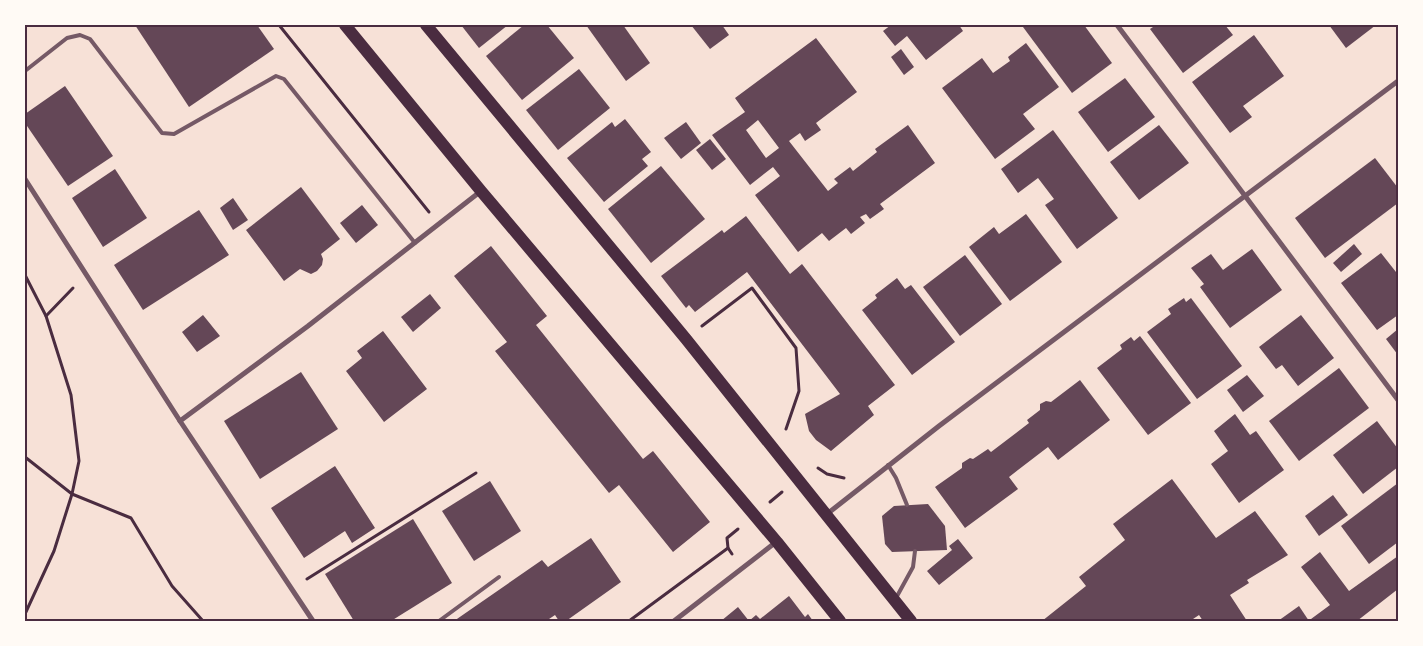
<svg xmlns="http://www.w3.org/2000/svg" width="1423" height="646" font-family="'Source Sans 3',sans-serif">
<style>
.building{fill:#644757;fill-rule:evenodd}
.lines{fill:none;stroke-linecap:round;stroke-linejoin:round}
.path{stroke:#4a2c40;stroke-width:3}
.service{stroke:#755966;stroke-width:4}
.minor{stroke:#755966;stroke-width:5}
.primary{stroke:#4a2c40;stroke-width:12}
.neatline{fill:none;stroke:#4a2c40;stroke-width:2}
</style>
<rect width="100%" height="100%" fill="#f7e1d7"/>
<g class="building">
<path d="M 135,25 L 257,25 L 274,49 L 189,107 Z"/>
<path d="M 461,25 L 508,25 L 479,48 Z"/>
<path d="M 524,25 L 547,25 L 574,58 L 522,100 L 486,56 Z"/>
<path d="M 586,25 L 623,25 L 650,63 L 626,81 Z"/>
<path d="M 691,25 L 722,25 L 729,35 L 710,49 Z"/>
<path d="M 891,25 L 959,25 L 963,31 L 926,60 L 907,36 L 895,46 L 883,31 Z"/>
<path d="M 1025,25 L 1084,25 L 1112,63 L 1072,93 L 1023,27 Z"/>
<path d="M 1156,25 L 1225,25 L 1233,35 L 1183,73 L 1150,29 Z"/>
<path d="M 1329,25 L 1376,25 L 1346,48 Z"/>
<path d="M 1254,35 L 1284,76 L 1243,106 L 1252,117 L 1230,133 L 1192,82 Z"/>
<path d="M 816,38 L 857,92 L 816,123 L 821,130 L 805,141 L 800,133 L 789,141 L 828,191 L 838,183 L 834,179 L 850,167 L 853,171 L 877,152 L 875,149 L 908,125 L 935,163 L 880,204 L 884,209 L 870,219 L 866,214 L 860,217 L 865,223 L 851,234 L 846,228 L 829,241 L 822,233 L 798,252 L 755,195 L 780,176 L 773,167 L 750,185 L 712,135 L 745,112 L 735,98 ZM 758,120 L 779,148 L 766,158 L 746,130 Z"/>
<path d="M 1026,43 L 1059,87 L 1023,114 L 1035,129 L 995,159 L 942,88 L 982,58 L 993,73 L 1010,61 L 1008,57 Z"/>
<path d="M 901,49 L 914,67 L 904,75 L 891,57 Z"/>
<path d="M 579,69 L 610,108 L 558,150 L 526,110 Z"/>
<path d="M 1125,78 L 1155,117 L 1108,152 L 1078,112 Z"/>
<path d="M 65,86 L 113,156 L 68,186 L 25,123 L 25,114 Z"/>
<path d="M 625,119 L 651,152 L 642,159 L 648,166 L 604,202 L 567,158 L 612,122 L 615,127 Z"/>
<path d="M 686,122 L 701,143 L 681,159 L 664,138 Z"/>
<path d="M 1159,125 L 1189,163 L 1139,200 L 1110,162 Z"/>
<path d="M 1053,130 L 1118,218 L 1077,249 L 1045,205 L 1054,199 L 1038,178 L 1018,193 L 1001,169 Z"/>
<path d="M 710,139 L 726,159 L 712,170 L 696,150 Z"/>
<path d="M 1375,158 L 1398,188 L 1398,203 L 1325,258 L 1295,218 Z"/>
<path d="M 661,166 L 705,219 L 651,263 L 608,209 Z"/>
<path d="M 115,169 L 147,218 L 103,247 L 72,198 Z"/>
<path d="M 301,187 L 340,239 L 321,254 L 323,259 L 322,265 L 317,271 L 311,274 L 300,269 L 284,281 L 246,230 Z"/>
<path d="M 233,198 L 248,220 L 233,230 L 220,208 Z"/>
<path d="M 362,205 L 378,225 L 356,243 L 340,223 Z"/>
<path d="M 199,210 L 229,255 L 143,310 L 114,265 Z"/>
<path d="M 1026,214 L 1062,262 L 1010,301 L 969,247 L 994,227 L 999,234 Z"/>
<path d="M 746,216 L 790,274 L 802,264 L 895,385 L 868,406 L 874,415 L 831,451 L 816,440 L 809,431 L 805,414 L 840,394 L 747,272 L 695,312 L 689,305 L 686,308 L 661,276 L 722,230 L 724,233 Z"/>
<path d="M 1354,244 L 1362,254 L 1341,272 L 1333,263 Z"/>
<path d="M 491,246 L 547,316 L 536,325 L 643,459 L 653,451 L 710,522 L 673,552 L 619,485 L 609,493 L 495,351 L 507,342 L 454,276 Z"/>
<path d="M 1252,249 L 1282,290 L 1230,328 L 1200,287 L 1204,284 L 1191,268 L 1211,254 L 1223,270 Z"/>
<path d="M 1381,253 L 1396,272 L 1398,271 L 1398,315 L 1377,330 L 1341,283 Z"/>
<path d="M 965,255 L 1002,304 L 960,336 L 923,287 Z"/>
<path d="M 897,278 L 905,289 L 911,285 L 955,342 L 912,375 L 862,310 L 877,298 L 875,295 Z"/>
<path d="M 430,294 L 441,308 L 413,332 L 401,317 Z"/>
<path d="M 1184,298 L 1186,302 L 1191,298 L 1242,366 L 1197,399 L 1147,332 L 1171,314 L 1168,309 Z"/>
<path d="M 203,315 L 220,336 L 197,352 L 182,332 Z"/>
<path d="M 1301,315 L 1334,358 L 1298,386 L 1282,365 L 1276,369 L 1259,347 Z"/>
<path d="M 1398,329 L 1398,355 L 1386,339 Z"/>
<path d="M 383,331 L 427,389 L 384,422 L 346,371 L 362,358 L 357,351 Z"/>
<path d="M 1140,336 L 1191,403 L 1148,435 L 1097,368 L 1122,349 L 1120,345 L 1131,337 L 1134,341 Z"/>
<path d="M 1339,368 L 1369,408 L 1299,461 L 1269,421 Z"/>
<path d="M 301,372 L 338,429 L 260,479 L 224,421 Z"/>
<path d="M 1247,375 L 1264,396 L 1243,412 L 1227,390 Z"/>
<path d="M 1080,380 L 1110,420 L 1058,460 L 1048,447 L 1009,477 L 1018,489 L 965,528 L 935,487 L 962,468 L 962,463 L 970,458 L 973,459 L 988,449 L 991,452 L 1029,423 L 1027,420 L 1040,410 L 1040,404 L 1046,401 L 1051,402 Z"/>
<path d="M 1235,414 L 1250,435 L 1256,431 L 1284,470 L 1239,503 L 1211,464 L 1228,451 L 1214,431 Z"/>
<path d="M 1377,421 L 1398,449 L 1398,467 L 1363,494 L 1333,455 Z"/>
<path d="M 335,466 L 375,528 L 352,543 L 345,531 L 304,558 L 271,508 Z"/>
<path d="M 1172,479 L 1216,538 L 1255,511 L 1288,555 L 1247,580 L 1249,583 L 1230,595 L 1247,621 L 1203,621 L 1199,615 L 1190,621 L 1042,621 L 1086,586 L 1079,577 L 1125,540 L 1113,524 Z"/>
<path d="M 490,481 L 521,531 L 474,561 L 442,511 Z"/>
<path d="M 1398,483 L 1398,542 L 1369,564 L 1341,526 Z"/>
<path d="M 1333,495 L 1348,515 L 1319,536 L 1305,516 Z"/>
<path d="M 928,504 L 945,526 L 947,550 L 892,552 L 885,544 L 882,516 L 894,506 Z"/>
<path d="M 413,519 L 452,583 L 391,621 L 354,621 L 325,574 Z"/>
<path d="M 591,538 L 621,582 L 566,621 L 559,621 L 555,615 L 546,621 L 454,621 L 542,560 L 548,567 Z"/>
<path d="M 958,539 L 973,558 L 939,585 L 927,571 L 952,550 L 949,546 Z"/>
<path d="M 1320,552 L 1349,591 L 1398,556 L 1398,589 L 1357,621 L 1313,621 L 1311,619 L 1330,605 L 1301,567 Z"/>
<path d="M 789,596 L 805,617 L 808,614 L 813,621 L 721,621 L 738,607 L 749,621 L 756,615 L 760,619 Z"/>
<path d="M 1299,606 L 1309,621 L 1278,621 Z"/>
</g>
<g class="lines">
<g class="path">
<path d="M 279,25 L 429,212"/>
<path d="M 25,275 L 46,316 L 71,395 L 79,461 L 72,494 L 131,518 L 172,586 L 203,621"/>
<path d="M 46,316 L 73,288"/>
<path d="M 702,326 L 752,288 L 796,348 L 799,391 L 786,429"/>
<path d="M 25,457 L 72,494 L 54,551 L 25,614"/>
<path d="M 818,468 L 827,474 L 844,478"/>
<path d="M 770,502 L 782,492"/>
<path d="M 732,554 L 728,548 L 727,538 L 738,529"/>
<path d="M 307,579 L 476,473"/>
<path d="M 25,620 L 27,621"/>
<path d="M 629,621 L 728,548"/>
</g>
<g class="service">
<path d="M 25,71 L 67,38 L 80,35 L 90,39 L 162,133 L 174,134 L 276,76 L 284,79 L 415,243"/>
<path d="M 888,465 L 896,478 L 907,505"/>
<path d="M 896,598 L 913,567 L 915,551"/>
<path d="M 439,621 L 499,577"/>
</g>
<g class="minor">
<path d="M 1117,25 L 1398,400"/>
<path d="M 25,179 L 180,421 L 313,621"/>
<path d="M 180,421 L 308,326 L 481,191"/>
<path d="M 827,514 L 939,426 L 1398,81"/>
<path d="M 674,621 L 776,542"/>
</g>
<g class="primary">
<path d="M 345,25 L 481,191 L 777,542 L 840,621"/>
<path d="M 426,25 L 686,339 L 911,621"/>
</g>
</g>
<rect width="1423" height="646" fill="none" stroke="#fffaf5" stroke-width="52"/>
<rect x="26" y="26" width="1371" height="594" class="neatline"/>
</svg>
